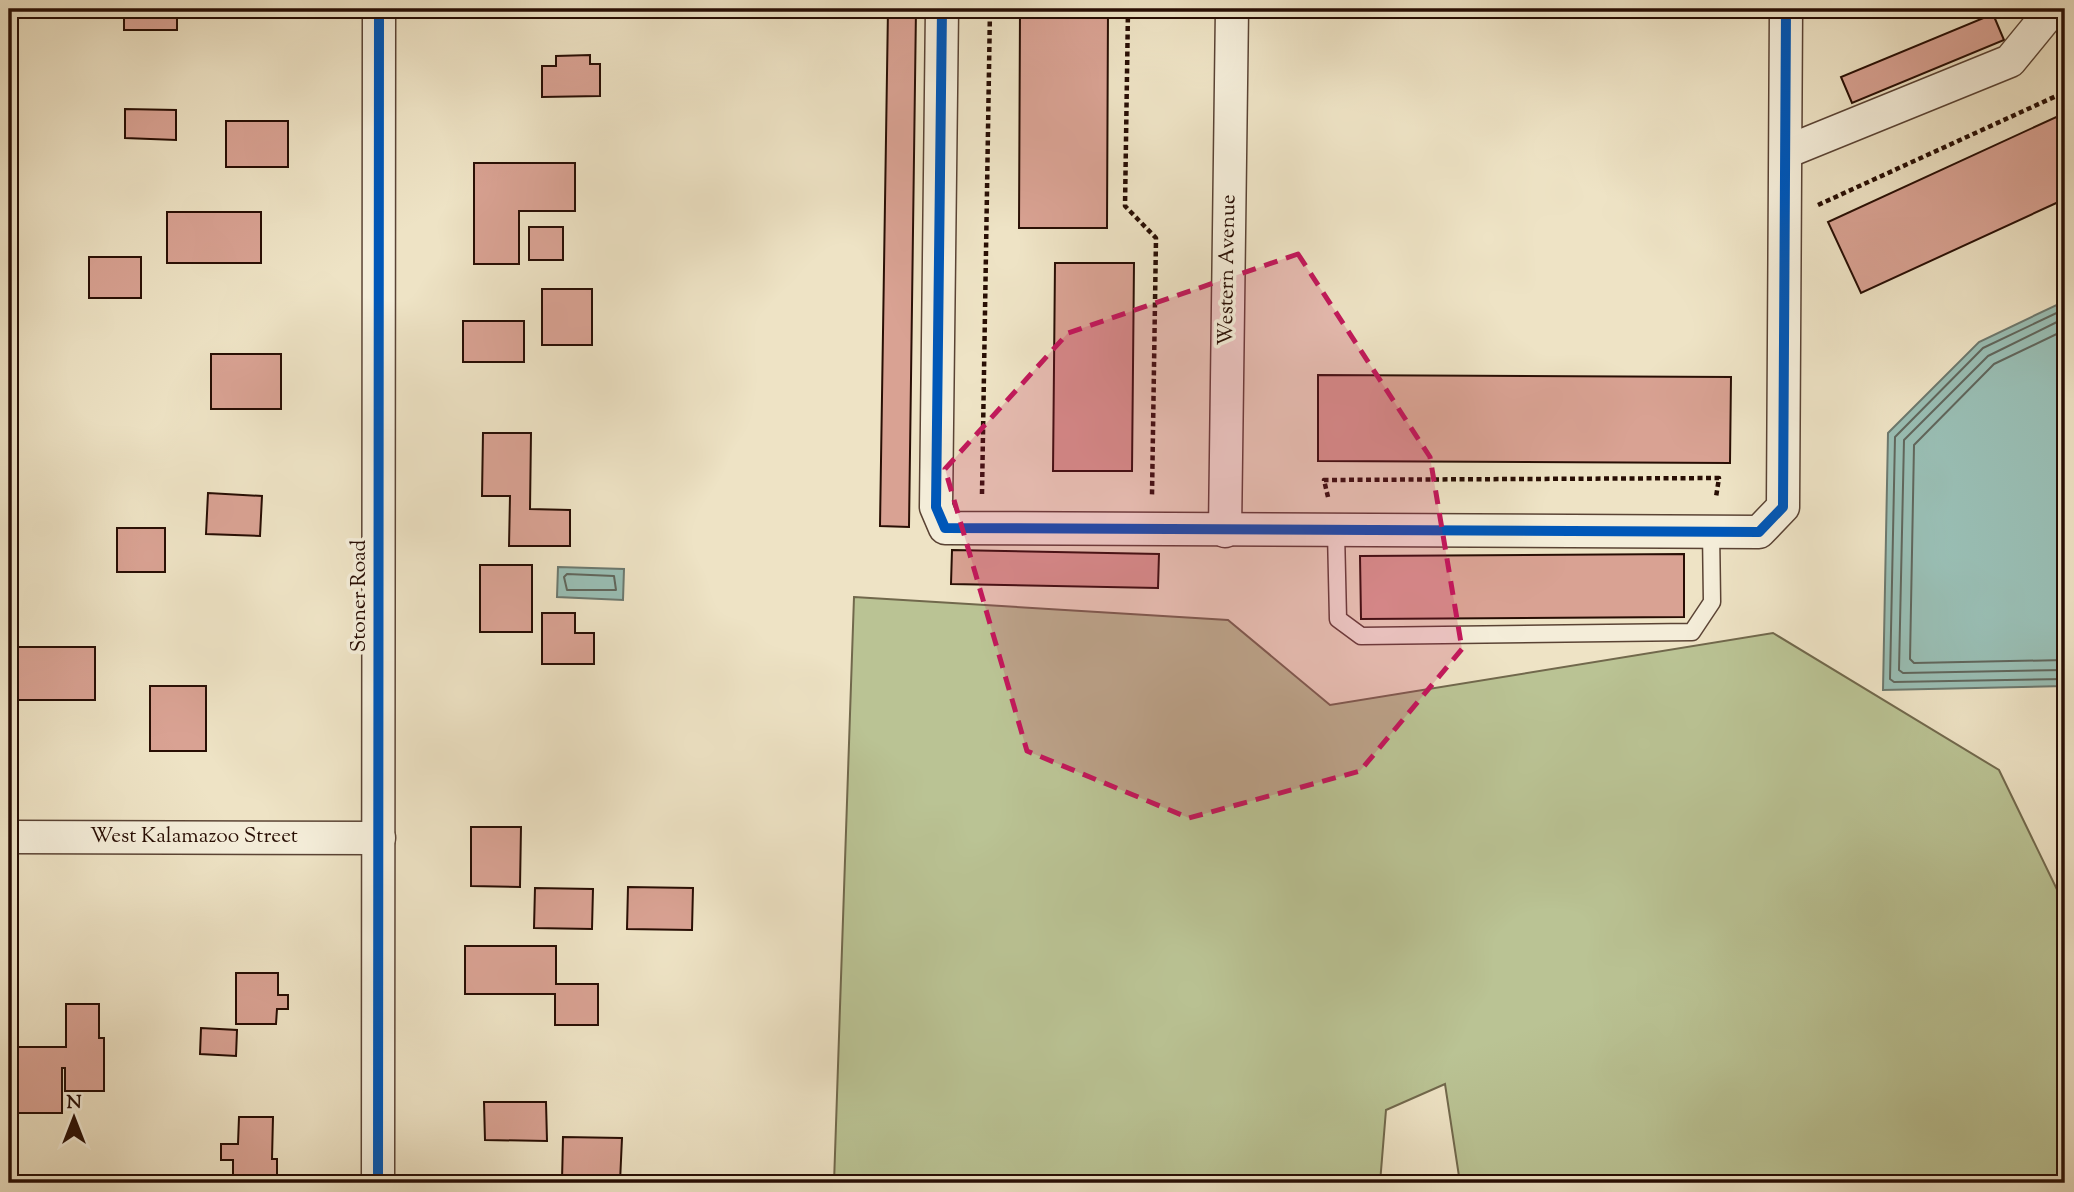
<svg xmlns="http://www.w3.org/2000/svg" width="2074" height="1192" font-family="'Sorts Mill Goudy',serif">
<style>
.green{fill:#bac394;stroke:#71684c;stroke-width:2}
.water{fill:#99beb4;stroke:#6c786e;stroke-width:2}
.lines{fill:none;stroke-linecap:round;stroke-linejoin:round}
.shore{stroke:#60665c;stroke-width:2}
.building{fill:#d9a293;stroke:#280e04;stroke-width:2}
.lane-casing{stroke:#5a4334;stroke-width:19}
.street-casing{stroke:#5a4334;stroke-width:35}
.path{stroke:#280e04;stroke-width:4.5;stroke-dasharray:5 3.5;stroke-linecap:butt}
.lane{stroke:#f4edd9;stroke-width:16}
.street{stroke:#f4edd9;stroke-width:32}
.cycleway-casing{stroke:#f4edd9;stroke-width:15}
.cycleway{stroke:#0057b8;stroke-width:10}
.marked{fill:#c2185b;fill-opacity:0.2;stroke:#c2185b;stroke-width:5;stroke-dasharray:14 9;stroke-linejoin:round}
.labels{text-anchor:middle;dominant-baseline:central;stroke-width:7;stroke-linejoin:round;paint-order:stroke}
.street-label{font-size:21px;fill:#280e04;stroke:#f4edd9}
</style>
<rect width="100%" height="100%" fill="#eee3c5"/>
<filter id="stains"><feTurbulence type="fractalNoise" baseFrequency=".00286" numOctaves="4"/><feColorMatrix values="0 0 0 0 .2 0 0 0 0 .09 0 0 0 0 .02 0 0 0 .5 -.17"/></filter>
<radialGradient id="worn" r=".72"><stop offset=".6" stop-color="#630" stop-opacity="0"/><stop offset="1" stop-color="#630" stop-opacity=".3"/></radialGradient>
<path class="green" d="M 854,597 L 1228,620 L 1330,705 L 1773,633 L 1999,770 L 2065,906 L 2065,1183 L 1460,1183 L 1445,1084 L 1386,1110 L 1380,1183 L 834,1183 Z"/>
<g class="water">
<path d="M 2065,301 L 2065,686 L 1883,690 L 1888,433 L 1979,342 Z"/>
<path d="M 558,567 L 624,569 L 623,600 L 557,597 Z"/>
</g>
<g class="lines">
<g class="shore">
<path d="M 2065,309 L 1983,348 L 1895,437 L 1890,679 L 1894,682 L 2065,679"/>
<path d="M 2065,318 L 1988,356 L 1904,440 L 1899,670 L 1903,673 L 2065,670"/>
<path d="M 2065,330 L 1994,364 L 1914,445 L 1910,659 L 1914,663 L 2065,660"/>
<path d="M 567,574 L 614,576 L 616,590 L 567,590 L 564,577 Z"/>
</g>
</g>
<g class="building">
<rect x="124" y="9" width="53" height="21"/>
<path d="M 888,9 L 916,9 L 909,527 L 880,526 Z"/>
<path d="M 1020,9 L 1108,9 L 1107,228 L 1019,228 Z"/>
<path d="M 1804,9 L 1951,9 L 1951,12 Z"/>
<path d="M 1993,14 L 2004,40 L 1852,103 L 1841,77 Z"/>
<path d="M 590,55 L 590,64 L 600,64 L 600,96 L 542,97 L 542,66 L 556,66 L 556,56 Z"/>
<path d="M 125,109 L 176,110 L 176,140 L 125,138 Z"/>
<path d="M 2065,113 L 2065,199 L 1861,293 L 1828,222 Z"/>
<rect x="226" y="121" width="62" height="46"/>
<path d="M 474,163 L 575,163 L 575,211 L 519,211 L 519,264 L 474,264 Z"/>
<rect x="167" y="212" width="94" height="51"/>
<rect x="529" y="227" width="34" height="33"/>
<rect x="89" y="257" width="52" height="41"/>
<path d="M 1055,263 L 1134,263 L 1132,471 L 1053,471 Z"/>
<rect x="542" y="289" width="50" height="56"/>
<rect x="463" y="321" width="61" height="41"/>
<rect x="211" y="354" width="70" height="55"/>
<path d="M 1318,375 L 1731,377 L 1730,463 L 1318,461 Z"/>
<path d="M 483,433 L 531,433 L 530,509 L 570,510 L 570,546 L 509,546 L 510,496 L 482,496 Z"/>
<path d="M 208,493 L 262,496 L 260,536 L 206,534 Z"/>
<rect x="117" y="528" width="48" height="44"/>
<path d="M 952,550 L 1159,554 L 1158,588 L 951,584 Z"/>
<path d="M 1684,554 L 1684,617 L 1361,619 L 1360,556 Z"/>
<rect x="480" y="565" width="52" height="67"/>
<path d="M 542,613 L 575,613 L 575,633 L 594,633 L 594,664 L 542,664 Z"/>
<rect x="9" y="647" width="86" height="53"/>
<rect x="150" y="686" width="56" height="65"/>
<path d="M 471,827 L 521,827 L 520,887 L 471,886 Z"/>
<path d="M 628,887 L 693,888 L 692,930 L 627,929 Z"/>
<path d="M 535,888 L 593,889 L 592,929 L 534,928 Z"/>
<path d="M 465,946 L 556,946 L 556,984 L 598,984 L 598,1025 L 555,1025 L 555,994 L 465,994 Z"/>
<path d="M 236,973 L 278,973 L 278,995 L 288,995 L 288,1009 L 277,1009 L 276,1024 L 236,1024 Z"/>
<path d="M 66,1004 L 99,1004 L 99,1038 L 104,1038 L 104,1091 L 65,1091 L 65,1068 L 62,1068 L 62,1113 L 11,1113 L 11,1047 L 66,1047 Z"/>
<path d="M 201,1028 L 237,1030 L 236,1056 L 200,1054 Z"/>
<path d="M 484,1102 L 546,1102 L 547,1141 L 485,1140 Z"/>
<path d="M 239,1117 L 273,1117 L 272,1159 L 277,1159 L 277,1183 L 233,1183 L 233,1160 L 221,1160 L 221,1144 L 238,1144 Z"/>
<path d="M 563,1137 L 622,1138 L 620,1182 L 562,1180 Z"/>
</g>
<g class="lines">
<g class="lane-casing">
<path id="lane" d="M 1336,532 L 1338,619 L 1361,636 L 1692,632 L 1712,602 L 1711,530"/>
</g>
<g class="street-casing">
<g id="street">
<path d="M 942,9 L 936,507 L 945,528 L 1759,532 L 1783,507 L 1786,9"/>
<path d="M 1786,152 L 2010,61 L 2046,17 L 2046,9"/>
<path d="M 1225,531 L 1232,9"/>
<path d="M 9,837 L 379,838"/>
<path d="M 378,1183 L 379,9"/>
</g>
</g>
<g class="path">
<path d="M 1128,9 L 1125,206 L 1156,238 L 1152,495"/>
<path d="M 1818,205 L 2065,92"/>
<path d="M 982,494 L 990,9"/>
<path d="M 1328,497 L 1324,480 L 1719,478 L 1716,497"/>
</g>
<use href="#lane" class="lane"/>
<use href="#street" class="street"/>
<g class="cycleway-casing">
<g id="cycleway">
<path d="M 942,9 L 936,507 L 945,528 L 1759,532 L 1783,507 L 1786,9"/>
<path d="M 378,1183 L 379,9"/>
</g>
</g>
<use href="#cycleway" class="cycleway"/>
</g>
<path class="marked" d="M 1298,254 L 1430,457 L 1462,649 L 1360,771 L 1189,818 L 1027,751 L 945,469 L 1068,333 Z"/>
<g class="labels">
<g class="street-label">
<text transform="translate(1228 270) rotate(-89)">Western Avenue</text>
<text transform="translate(360 596) rotate(-90)">Stoner Road</text>
<text x="194" y="837">West Kalamazoo Street</text>
</g>
</g>
<rect width="2074" height="1192" fill="none" stroke="#eee3c5" stroke-width="35"/>
<rect x="10" y="10" width="2053" height="1171" fill="none" stroke="#280e04" stroke-width="3.5"/>
<rect x="18" y="18" width="2039" height="1157" fill="none" stroke="#280e04" stroke-width="2"/>
<g transform="translate(74 1118)" stroke="#f4edd9" stroke-width="5" paint-order="stroke">
<path d="M0-5L12 26L0 18L-12 26Z" fill="#280e04"/>
<text y="-10" font-size="19" font-weight="bold" text-anchor="middle" fill="#280e04">N</text>
</g>
<rect width="100%" height="100%" filter="url(#stains)"/>
<rect width="100%" height="100%" fill="url(#worn)"/>
</svg>
